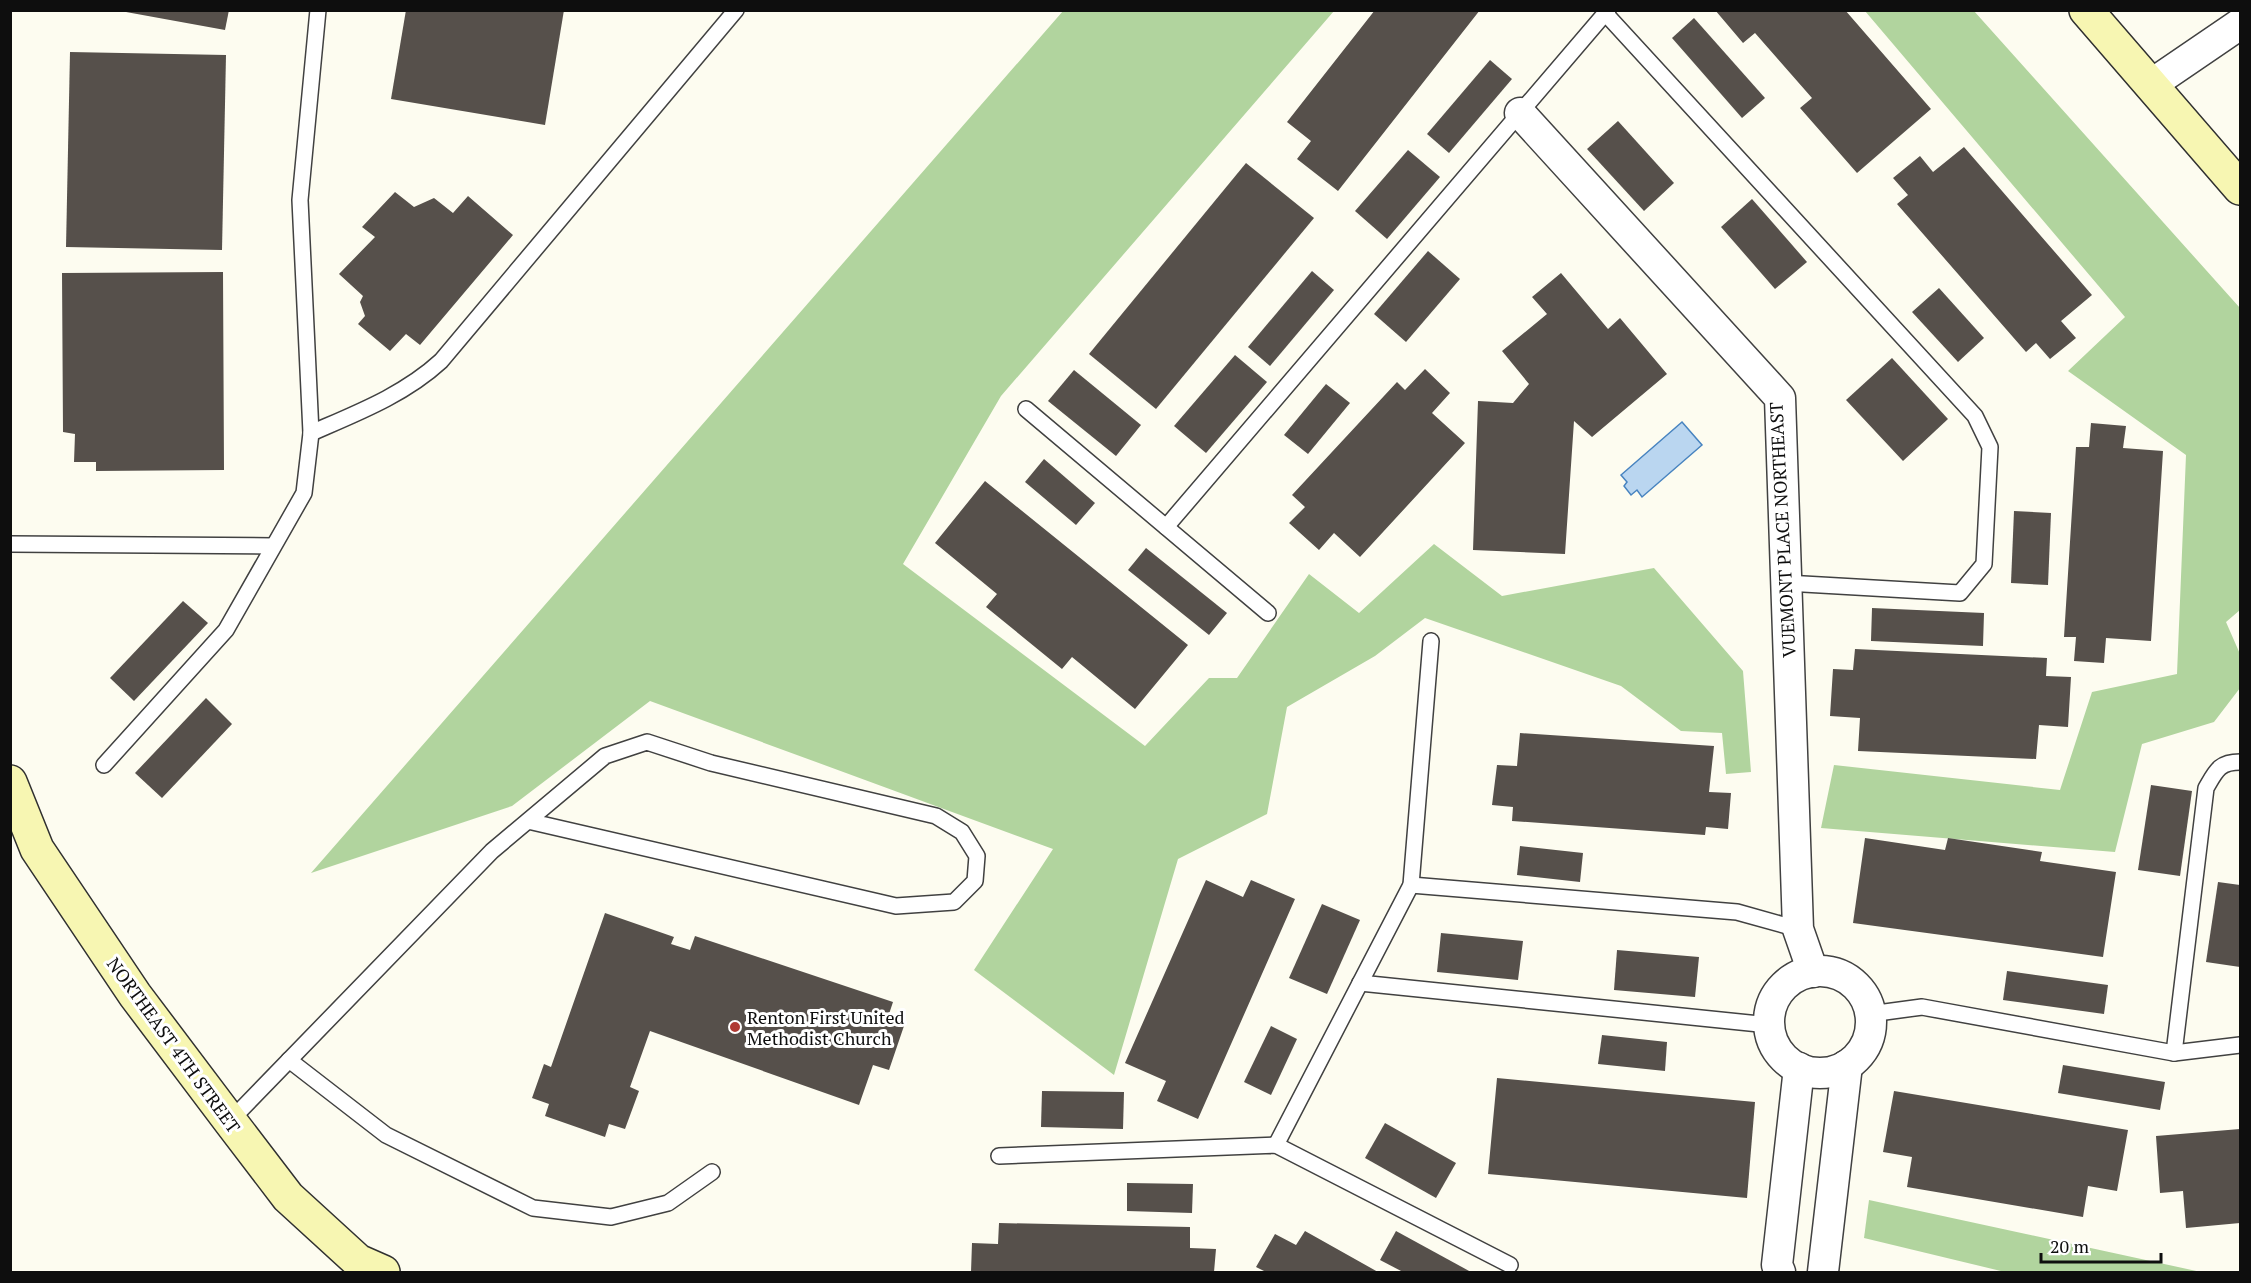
<svg xmlns="http://www.w3.org/2000/svg" width="2251" height="1283" font-family="'PT Serif',serif">
<style>
.forest{fill:#b1d49e}
.water{fill:#bad6f0;stroke:#4884c0;stroke-width:1.5}
.building{fill:#56504b}
.lines{fill:none;stroke-linecap:round;stroke-linejoin:round}
.lane-casing{stroke:#414141;stroke-width:18}
.street-casing{stroke:#414141;stroke-width:33}
.secondary-casing{stroke:#303030;stroke-width:36}
.lane{stroke:#fff;stroke-width:15}
.street{stroke:#fff;stroke-width:30}
.secondary{stroke:#f7f6b2;stroke-width:33}
.poi-dot{fill:#b03a33;stroke:#fff;stroke-width:2}
.labels{text-anchor:middle;dominant-baseline:central;stroke-width:6;stroke-linejoin:round;paint-order:stroke}
.street-label{font-size:18px;fill:#0e0e0e;stroke:#fff}
.poi-label{font-size:18px;fill:#0e0e0e;stroke:#fff;text-anchor:start}
</style>
<rect width="100%" height="100%" fill="#fdfcf0"/>
<g class="forest">
<path d="M 1063,11 L 1334,11 L 1001,396 L 903,564 L 1145,746 L 1209,678 L 1237,678 L 1309,574 L 1359,613 L 1434,544 L 1502,596 L 1654,568 L 1743,671 L 1751,772 L 1726,774 L 1722,733 L 1681,731 L 1621,686 L 1425,618 L 1375,656 L 1287,707 L 1267,814 L 1178,859 L 1114,1075 L 974,970 L 1053,849 L 650,701 L 512,806 L 311,873 Z"/>
<path d="M 1865,11 L 1974,11 L 2240,308 L 2240,610 L 2226,622 L 2240,654 L 2240,688 L 2214,722 L 2142,744 L 2115,852 L 1821,828 L 1834,765 L 2060,790 L 2092,692 L 2177,674 L 2186,455 L 2068,371 L 2125,317 Z"/>
<path d="M 1869,1200 L 2201,1272 L 2005,1272 L 1864,1238 Z"/>
</g>
<path class="water" d="M 1682,422 L 1702,445 L 1642,497 L 1637,490 L 1631,495 L 1624,486 L 1627,482 L 1621,475 Z"/>
<g class="building">
<path d="M 115,10 L 229,10 L 225,30 Z"/>
<path d="M 406,10 L 564,10 L 545,125 L 391,99 Z"/>
<path d="M 1375,10 L 1480,10 L 1338,191 L 1297,159 L 1311,141 L 1287,122 Z"/>
<path d="M 1715,10 L 1845,10 L 1931,109 L 1857,173 L 1800,108 L 1812,98 L 1755,33 L 1743,43 Z"/>
<path d="M 1694,18 L 1765,98 L 1742,118 L 1672,38 Z"/>
<path d="M 70,52 L 226,55 L 222,250 L 66,247 Z"/>
<path d="M 1490,60 L 1512,79 L 1449,153 L 1427,134 Z"/>
<path d="M 1618,121 L 1674,183 L 1644,211 L 1587,149 Z"/>
<path d="M 1964,147 L 2092,295 L 2061,321 L 2076,338 L 2050,359 L 2036,343 L 2026,352 L 1897,204 L 1908,195 L 1893,178 L 1920,156 L 1933,172 Z"/>
<path d="M 1408,150 L 1440,177 L 1387,239 L 1355,211 Z"/>
<path d="M 1246,163 L 1314,218 L 1156,409 L 1089,354 Z"/>
<path d="M 395,192 L 414,207 L 434,198 L 453,213 L 468,196 L 513,235 L 420,345 L 406,334 L 390,351 L 358,324 L 365,316 L 360,302 L 363,296 L 339,274 L 375,237 L 362,227 Z"/>
<path d="M 1752,199 L 1807,262 L 1775,289 L 1721,227 Z"/>
<path d="M 1428,251 L 1460,279 L 1406,342 L 1374,314 Z"/>
<path d="M 1312,271 L 1334,290 L 1270,366 L 1248,347 Z"/>
<path d="M 223,272 L 224,470 L 96,471 L 96,462 L 74,462 L 75,434 L 63,432 L 62,273 Z"/>
<path d="M 1561,273 L 1608,329 L 1620,318 L 1667,374 L 1592,437 L 1574,421 L 1565,554 L 1473,550 L 1478,401 L 1513,403 L 1529,384 L 1502,351 L 1547,314 L 1532,297 Z"/>
<path d="M 1939,288 L 1984,338 L 1958,362 L 1912,312 Z"/>
<path d="M 1235,355 L 1267,382 L 1206,453 L 1174,426 Z"/>
<path d="M 1892,358 L 1948,419 L 1903,461 L 1846,400 Z"/>
<path d="M 1425,369 L 1450,393 L 1432,413 L 1465,443 L 1360,557 L 1334,533 L 1319,550 L 1289,523 L 1305,507 L 1292,495 L 1397,382 L 1405,390 Z"/>
<path d="M 1074,370 L 1141,425 L 1116,456 L 1048,401 Z"/>
<path d="M 1326,384 L 1350,403 L 1308,454 L 1284,435 Z"/>
<path d="M 2091,423 L 2126,426 L 2123,448 L 2163,451 L 2151,641 L 2106,638 L 2104,663 L 2074,661 L 2076,637 L 2064,637 L 2076,447 L 2089,447 Z"/>
<path d="M 1044,459 L 1095,503 L 1076,525 L 1025,482 Z"/>
<path d="M 985,481 L 1188,645 L 1135,709 L 1072,657 L 1062,669 L 986,607 L 997,594 L 935,543 Z"/>
<path d="M 2014,511 L 2051,513 L 2048,585 L 2011,583 Z"/>
<path d="M 1146,548 L 1227,613 L 1209,635 L 1128,570 Z"/>
<path d="M 183,601 L 208,623 L 134,701 L 110,678 Z"/>
<path d="M 1872,608 L 1984,613 L 1983,646 L 1871,641 Z"/>
<path d="M 1855,649 L 2047,658 L 2046,676 L 2071,677 L 2068,727 L 2039,725 L 2036,759 L 1858,751 L 1860,718 L 1830,716 L 1833,669 L 1853,670 Z"/>
<path d="M 206,698 L 232,724 L 162,798 L 135,773 Z"/>
<path d="M 1520,733 L 1714,746 L 1709,792 L 1731,793 L 1728,829 L 1706,827 L 1705,835 L 1512,821 L 1513,807 L 1492,805 L 1497,765 L 1517,766 Z"/>
<path d="M 2151,785 L 2192,791 L 2180,876 L 2138,870 Z"/>
<path d="M 1865,838 L 1945,850 L 1948,838 L 2042,852 L 2040,861 L 2116,872 L 2103,957 L 1853,923 Z"/>
<path d="M 1520,846 L 1583,853 L 1580,882 L 1517,875 Z"/>
<path d="M 1206,880 L 1243,897 L 1251,880 L 1295,899 L 1198,1119 L 1157,1101 L 1166,1081 L 1125,1063 Z"/>
<path d="M 2218,882 L 2240,885 L 2240,967 L 2206,962 Z"/>
<path d="M 1322,904 L 1360,920 L 1327,994 L 1289,978 Z"/>
<path d="M 605,913 L 674,937 L 671,944 L 690,950 L 695,936 L 893,1002 L 888,1017 L 905,1023 L 889,1070 L 873,1065 L 859,1105 L 650,1031 L 630,1087 L 639,1091 L 625,1129 L 609,1124 L 605,1137 L 545,1116 L 549,1104 L 532,1098 L 544,1064 L 551,1067 Z"/>
<path d="M 1441,933 L 1523,941 L 1518,980 L 1437,972 Z"/>
<path d="M 1617,950 L 1699,957 L 1695,997 L 1614,990 Z"/>
<path d="M 2007,971 L 2108,985 L 2104,1014 L 2003,1000 Z"/>
<path d="M 1271,1026 L 1297,1039 L 1271,1095 L 1244,1082 Z"/>
<path d="M 1602,1035 L 1667,1042 L 1665,1071 L 1598,1064 Z"/>
<path d="M 2063,1065 L 2165,1082 L 2160,1110 L 2058,1093 Z"/>
<path d="M 1497,1078 L 1755,1102 L 1747,1198 L 1488,1174 Z"/>
<path d="M 1042,1091 L 1124,1092 L 1123,1129 L 1041,1127 Z"/>
<path d="M 1894,1091 L 2128,1130 L 2117,1191 L 2088,1186 L 2083,1217 L 1907,1187 L 1912,1157 L 1883,1152 Z"/>
<path d="M 1385,1123 L 1456,1163 L 1436,1198 L 1365,1158 Z"/>
<path d="M 2240,1129 L 2240,1223 L 2186,1228 L 2183,1191 L 2160,1193 L 2156,1136 Z"/>
<path d="M 1127,1183 L 1193,1184 L 1192,1213 L 1127,1211 Z"/>
<path d="M 999,1223 L 1190,1227 L 1190,1248 L 1216,1249 L 1214,1272 L 971,1272 L 972,1243 L 998,1244 Z"/>
<path d="M 1305,1231 L 1378,1272 L 1266,1272 L 1256,1267 L 1275,1234 L 1296,1245 Z"/>
<path d="M 1396,1231 L 1471,1272 L 1403,1272 L 1380,1260 Z"/>
</g>
<g class="lines">
<g class="lane-casing">
<g id="lane">
<path d="M 1605,13 L 1975,416 L 1990,447 L 1984,564 L 1960,593 L 1786,583"/>
<path d="M 1026,409 L 1268,613"/>
<path d="M 311,433 C 357,413 404,395 441,361 L 736,10"/>
<path d="M 1166,527 L 1608,10"/>
<path d="M 10,544 L 273,546"/>
<path d="M 104,765 L 226,630 L 304,493 L 311,433 L 300,200 L 318,10"/>
<path d="M 1411,885 L 1737,912 L 1798,929"/>
<path d="M 1360,983 L 1769,1025"/>
<path d="M 1870,1014 L 1922,1007 L 2174,1053 L 2240,1045"/>
<path d="M 2174,1053 L 2206,788 C 2216,771 2219,762 2240,762"/>
<path d="M 289,1060 L 386,1135 L 533,1208 L 611,1217 L 668,1203 L 712,1172"/>
<path d="M 230,1121 L 492,851 L 605,756 L 647,742 L 711,763 L 936,816 L 962,832 L 977,856 L 975,881 L 954,902 L 896,906 L 528,821"/>
<path d="M 1276,1145 L 1411,885 L 1431,641"/>
<path d="M 999,1156 L 1276,1145 L 1510,1265"/>
</g>
</g>
<g class="street-casing">
<g id="street">
<path d="M 2152,84 L 2240,24"/>
<path d="M 1520,113 L 1780,398 L 1798,929 L 1813,972"/>
<circle cx="1820" cy="1022" r="51"/>
<path d="M 1780,1272 L 1777,1265 L 1799,1068"/>
<path d="M 1823,1272 L 1847,1065"/>
</g>
</g>
<g class="secondary-casing">
<g id="secondary">
<path d="M 2086,10 L 2240,188"/>
<path d="M 10,782 L 37,849 L 135,995 L 230,1121 L 288,1197 L 358,1261 L 383,1272"/>
</g>
</g>
<use href="#lane" class="lane"/>
<use href="#street" class="street"/>
<use href="#secondary" class="secondary"/>
</g>
<circle class="poi-dot" cx="735" cy="1027" r="6"/>
<g class="labels">
<g class="street-label">
<text transform="translate(1782 530) rotate(-93)">VUEMONT PLACE NORTHEAST</text>
<text transform="translate(174 1045) rotate(54)">NORTHEAST 4TH STREET</text>
</g>
<g class="poi-label">
<text x="747" y="1017">Renton First United<tspan x="747" dy="21">Methodist Church</tspan></text>
</g>
</g>
<rect width="2251" height="1283" fill="none" stroke="#0e0e0e" stroke-width="24"/>
<path d="M2041 1253v9h120v-9" fill="none" stroke="#0e0e0e" stroke-width="3"/>
<text x="2050" y="1253" font-size="18" fill="#0e0e0e" stroke="#ffffff" stroke-width="4.5" paint-order="stroke">20 m</text>
</svg>
